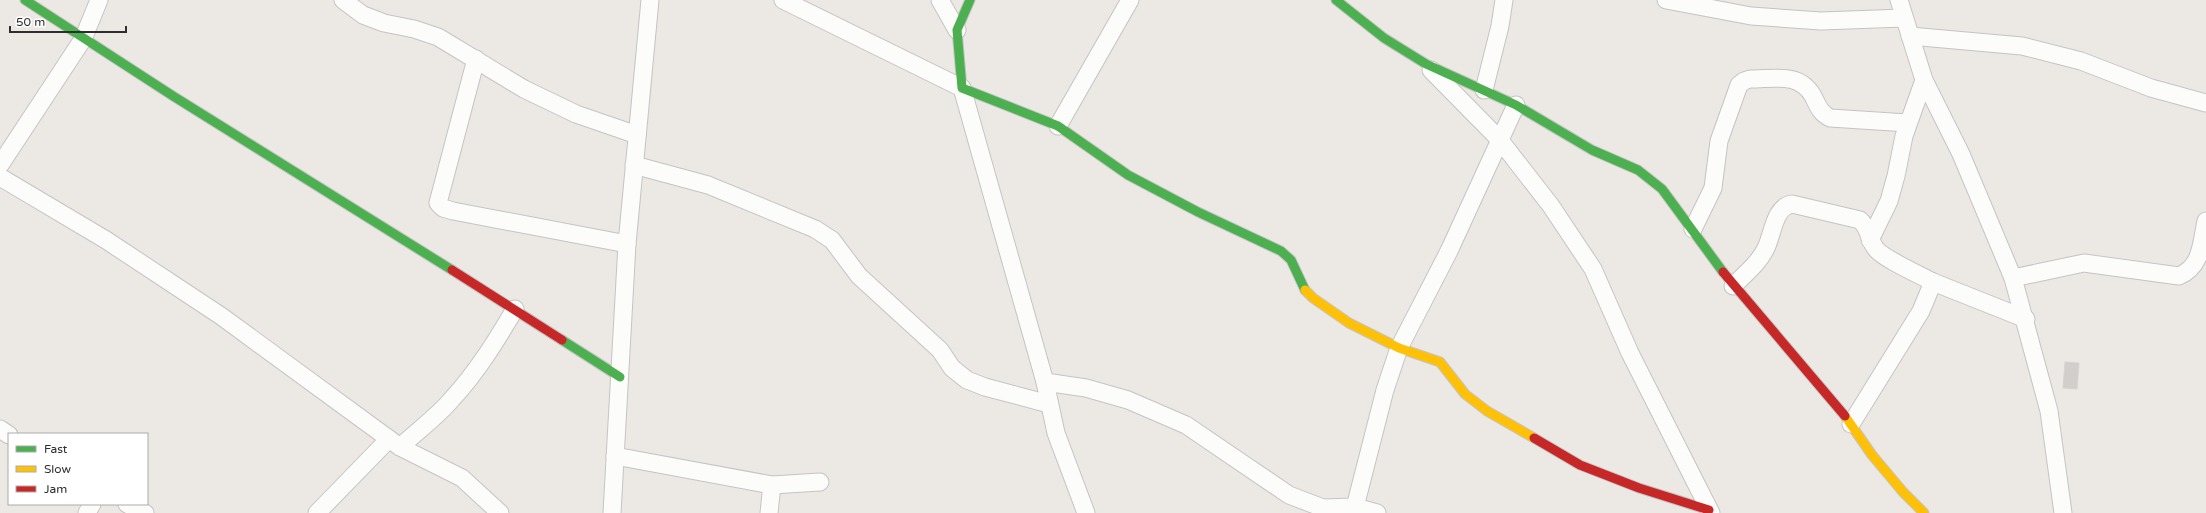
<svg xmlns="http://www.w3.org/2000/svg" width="2206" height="513" font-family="'Varela Round',sans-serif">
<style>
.building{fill:#d1cecb;stroke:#d7d4d0}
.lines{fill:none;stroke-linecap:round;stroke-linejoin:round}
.street-casing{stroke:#c5c4c5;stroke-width:19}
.fast-casing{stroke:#c5c4c5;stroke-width:11}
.slow-casing{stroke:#c5c4c5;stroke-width:11}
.jam-casing{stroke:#c5c4c5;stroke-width:11}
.street{stroke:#fcfcfb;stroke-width:17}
.fast{stroke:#4caf50;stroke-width:9}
.slow{stroke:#ffc107;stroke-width:9}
.jam{stroke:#c62828;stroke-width:9}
</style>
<rect width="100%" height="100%" fill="#ece8e4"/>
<path class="building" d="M 2065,362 L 2079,363 L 2077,389 L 2063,388 Z"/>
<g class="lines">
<g class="street-casing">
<g id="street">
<path d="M 343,0 L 363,15 L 384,23 L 414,29 L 438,37 L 524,89 L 576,114 L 637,135"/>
<path d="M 783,0 L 962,88 L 1045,382 L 1056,433 L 1086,513"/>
<path d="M 940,0 L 957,30"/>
<path d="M 1666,0 L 1751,16 L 1821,21 L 1904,18"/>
<path d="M 1899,0 L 1924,80 L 1961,154 L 2013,278 L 2049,411 L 2063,513"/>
<path d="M 1910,36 L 2022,46 L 2081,61 L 2151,88 L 2206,103"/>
<path d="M 476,59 L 438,203 L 443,208 L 453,211 L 627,244"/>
<path d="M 1431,70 L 1499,139 L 1551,206 L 1593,269 L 1630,353 L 1711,513"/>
<path d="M 1484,90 L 1500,26 L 1504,0"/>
<path d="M 1058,126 L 1130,0"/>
<path d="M 0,165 L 83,39 L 99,0"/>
<path d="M 634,165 L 708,185 L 815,229 L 832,240 L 859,276 L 940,350 L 952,368 L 967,380 L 985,387 L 1049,404"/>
<path d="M 0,177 L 106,240 L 221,316 L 400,447 L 462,478 L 500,513"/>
<path d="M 1693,229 L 1713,188 L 1719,141 L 1739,85 L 1744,81 L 1750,79 C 1775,79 1799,72 1813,96 C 1818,106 1820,113 1830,118 L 1908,123"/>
<path d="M 1870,240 L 1889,201 L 1896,176 L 1904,136 L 1924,80"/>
<path d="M 2013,278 L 2084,263 L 2179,276 C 2202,266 2201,244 2206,221"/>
<path d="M 1733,286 C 1745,274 1759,263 1766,248 C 1773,234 1774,207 1792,204 L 1860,220 C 1870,229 1868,239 1876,249 C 1884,259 1920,275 1933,282"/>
<path d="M 1045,382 L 1086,388 L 1128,400 L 1186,425 L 1289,495 L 1323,508 L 1355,507 L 1377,513"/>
<path d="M 1851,424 L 1921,311 L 1933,282 L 2026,319"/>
<path d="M 0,429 L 9,435"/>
<path d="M 400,447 C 417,431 437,417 452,399 C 477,372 496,341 515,309"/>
<path d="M 615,456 L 772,485 L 820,482"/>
<path d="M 127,504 L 145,513"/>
<path d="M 1355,507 L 1385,390 L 1399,348 L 1449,251 L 1516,105"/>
<path d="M 87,513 L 92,504"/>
<path d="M 317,513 L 389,439"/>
<path d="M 612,513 L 627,244 L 650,0"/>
<path d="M 769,513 L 772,485"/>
</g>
</g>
<g class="fast-casing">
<g id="fast">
<path d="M 25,0 L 173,96 L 452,270"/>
<path d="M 970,0 L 957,30 L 962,88 L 1058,126 L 1128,175 L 1198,212 L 1281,251 L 1291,260 L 1305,290"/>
<path d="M 1336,0 L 1384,38 L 1426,64 L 1516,105 L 1592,150 L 1638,170 L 1662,189 L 1723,272"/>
<path d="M 562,340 L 620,377"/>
</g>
</g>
<g class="slow-casing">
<g id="slow">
<path d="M 1305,290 L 1313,298 L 1349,323 L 1399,348 L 1440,362 L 1465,394 L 1487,411 L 1534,438"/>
<path d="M 1845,416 L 1872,455 L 1903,492 L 1924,513"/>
</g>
</g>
<g class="jam-casing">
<g id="jam">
<path d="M 452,270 L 562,340"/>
<path d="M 1723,272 L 1845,416"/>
<path d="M 1534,438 L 1580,465 L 1639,488 L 1709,510"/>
</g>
</g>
<use href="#street" class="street"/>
<use href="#fast" class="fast"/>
<use href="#slow" class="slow"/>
<use href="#jam" class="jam"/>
</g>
<rect x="8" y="433" width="140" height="72" fill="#ffffff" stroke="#ababab"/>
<rect x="16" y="446" width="20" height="6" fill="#4caf50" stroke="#ababab"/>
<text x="44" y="453" font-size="12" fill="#2e2e2e">Fast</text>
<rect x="16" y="466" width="20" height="6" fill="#ffc107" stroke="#ababab"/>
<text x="44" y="473" font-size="12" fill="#2e2e2e">Slow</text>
<rect x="16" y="486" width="20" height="6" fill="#c62828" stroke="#ababab"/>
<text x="44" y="493" font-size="12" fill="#2e2e2e">Jam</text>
<path d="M10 26v6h116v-6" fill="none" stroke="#2e2e2e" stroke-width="2"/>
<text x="16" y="26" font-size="12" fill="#2e2e2e" stroke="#ffffff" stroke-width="3" paint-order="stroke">50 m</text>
</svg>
